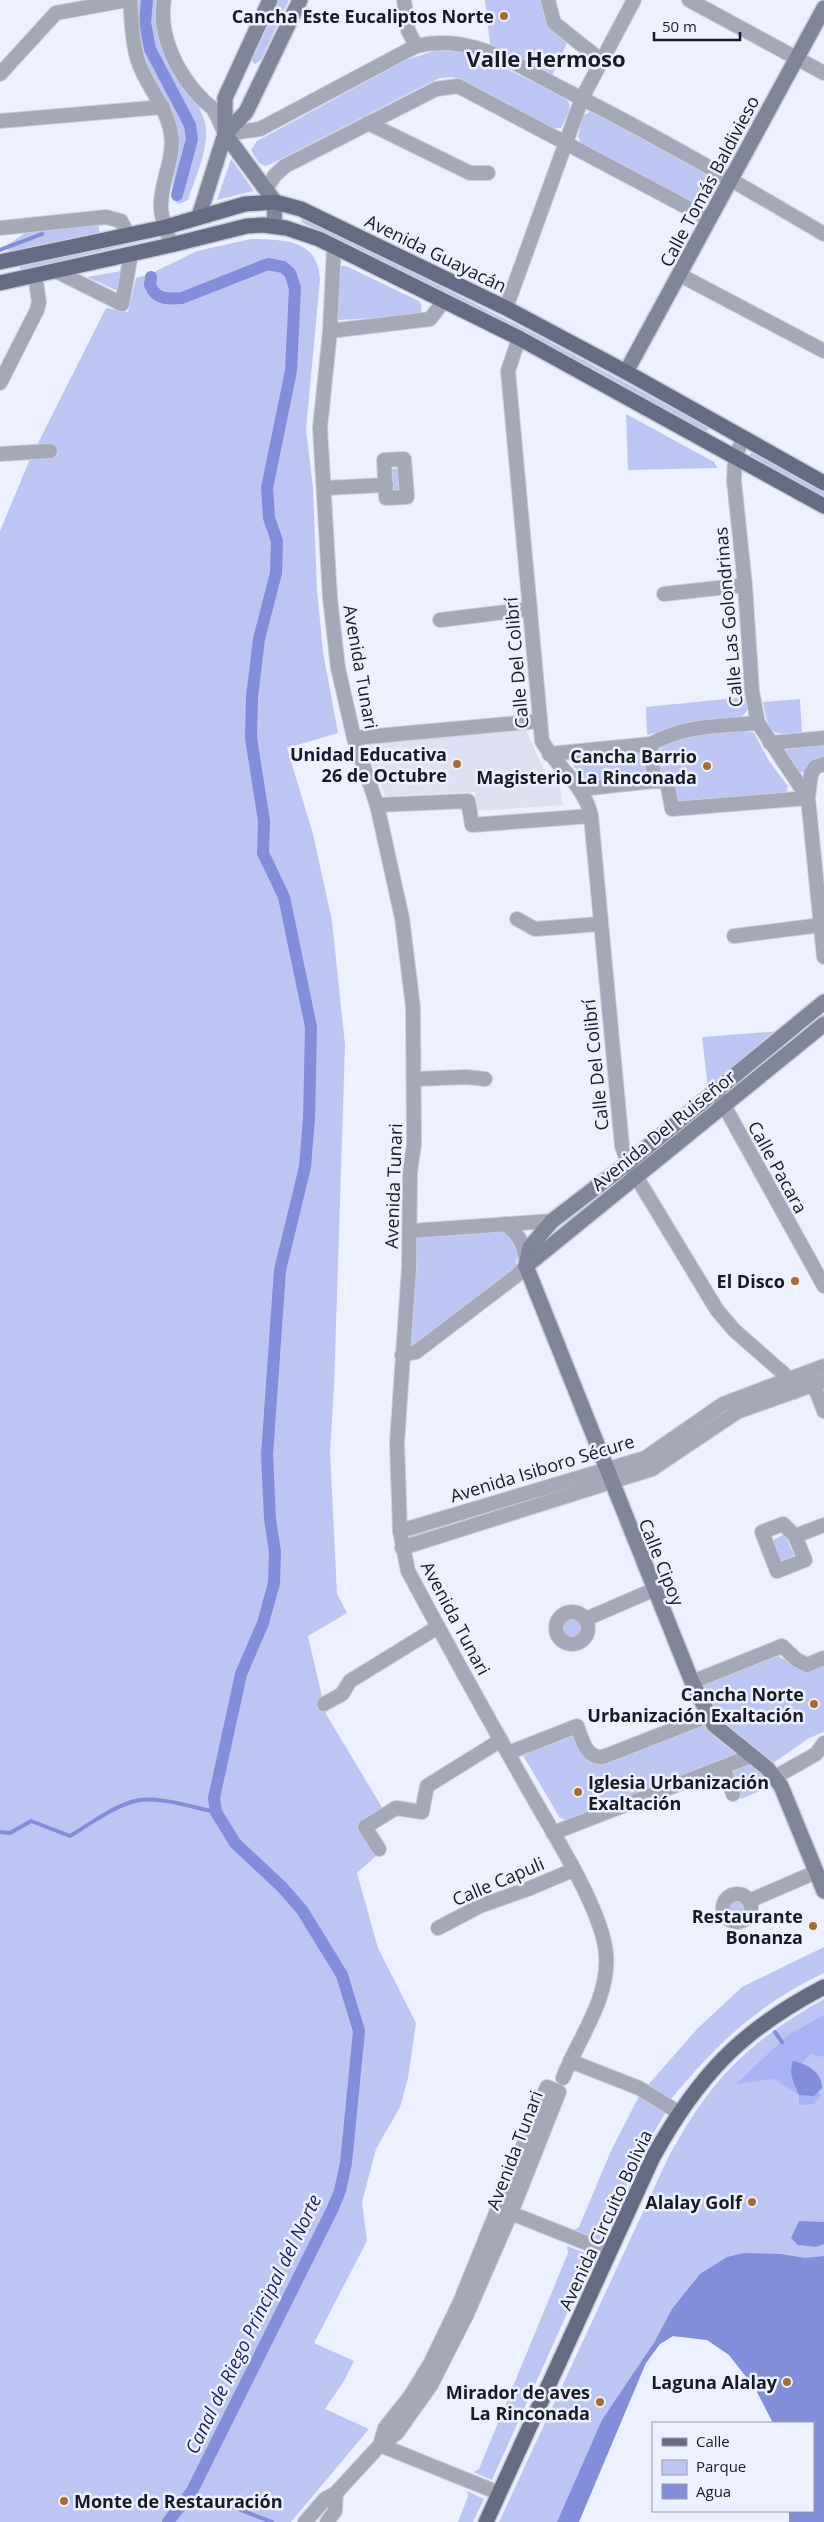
<svg xmlns="http://www.w3.org/2000/svg" width="824" height="2522" font-family="'Open Sans',sans-serif">
<style>
.built{fill:#dde1f1}
.green{fill:#bdc6f3}
.forest{fill:#a9b4f4}
.water{fill:#828eda}
.lines{fill:none;stroke-linecap:round;stroke-linejoin:round}
.stream{stroke:#828eda;stroke-width:4}
.canal{stroke:#828eda;stroke-width:12}
.street-casing{stroke:#cbcedb;stroke-width:16}
.secondary-casing{stroke:#cbcedb;stroke-width:18}
.primary-casing{stroke:#cbcedb;stroke-width:18}
.street{stroke:#a5a8b6;stroke-width:14}
.secondary{stroke:#808599;stroke-width:15}
.primary{stroke:#666b84;stroke-width:15}
.poi-dot{fill:#a76d2c;stroke:#edf0fe;stroke-width:2}
.labels{text-anchor:middle;dominant-baseline:central;stroke-width:5;stroke-linejoin:round;paint-order:stroke}
.poi-label{font-size:18px;font-weight:bold;fill:#181a26;stroke:#edf0fe;text-anchor:end}
.street-label{font-size:18px;fill:#181a26;stroke:#edf0fe}
.water-label{font-size:19px;font-style:italic;fill:#211c75;stroke:#edf0fe}
.district-label{font-size:22px;font-weight:bold;fill:#181a26;stroke:#edf0fe}
</style>
<rect width="100%" height="100%" fill="#edf0fe"/>
<path class="built" d="M 526,730 L 548,779 L 559,781 L 563,805 L 477,811 L 475,792 L 385,796 L 367,749 L 369,743 Z"/>
<g class="green">
<path d="M 136,0 L 156,0 C 154,24 160,53 174,73 C 187,92 209,112 206,137 C 205,158 194,180 188,200 L 179,204 L 173,200 C 169,181 181,162 178,143 C 176,131 168,118 163,107 C 150,73 136,38 136,0 Z"/>
<path d="M 278,0 L 289,0 L 261,60 L 255,64 L 252,61 L 252,55 Z"/>
<path d="M 485,0 L 542,0 L 550,27 L 567,43 L 552,76 L 490,44 Z"/>
<path d="M 459,50 L 481,56 L 565,98 C 575,106 566,118 561,128 L 552,128 L 454,77 L 440,78 L 425,85 L 271,164 L 265,166 L 259,163 L 251,150 L 257,141 L 406,60 L 434,51 Z"/>
<path d="M 591,111 L 712,177 L 716,185 L 707,203 L 697,206 L 581,143 L 578,136 L 583,116 Z"/>
<path d="M 231,159 L 254,191 L 217,200 Z"/>
<path d="M 303,217 L 535,334 L 709,428 L 706,432 L 538,339 L 301,222 Z"/>
<path d="M 98,223 L 100,235 L 45,247 L 10,252 L 6,246 L 28,231 Z"/>
<path d="M 142,237 L 143,241 L 21,270 L 20,267 Z"/>
<path d="M 251,239 C 285,240 318,239 320,280 L 306,429 L 313,488 L 317,590 L 323,652 L 338,733 L 287,748 L 313,834 L 332,921 L 345,1045 L 334,1388 L 330,1451 L 337,1594 L 347,1613 L 308,1636 L 326,1714 L 383,1809 L 359,1824 L 377,1855 L 357,1873 L 378,1948 L 416,2023 L 408,2078 L 400,2107 L 376,2149 L 362,2202 L 367,2241 L 314,2343 L 354,2361 L 344,2381 L 325,2409 L 369,2429 L 291,2522 L 0,2522 L 0,531 L 30,459 L 106,308 L 128,312 L 136,278 L 152,273 L 197,251 Z"/>
<path d="M 342,266 L 346,266 L 419,301 L 422,306 L 421,313 L 417,316 L 338,320 L 335,317 L 338,269 Z"/>
<path d="M 122,271 L 118,291 L 87,277 Z"/>
<path d="M 626,414 L 714,462 L 718,468 L 628,470 Z"/>
<path d="M 752,452 L 824,492 L 824,498 L 749,456 Z"/>
<path d="M 392,469 L 400,469 L 402,491 L 393,492 Z"/>
<path d="M 746,697 L 748,709 L 741,718 L 671,728 L 647,735 L 646,707 Z"/>
<path d="M 800,699 L 802,732 C 769,736 769,734 763,702 Z"/>
<path d="M 741,729 L 754,733 L 769,761 L 788,786 L 786,793 L 782,795 L 678,803 L 660,776 L 657,753 C 677,730 712,732 741,729 Z"/>
<path d="M 824,744 L 824,760 L 804,772 L 798,773 L 784,750 Z"/>
<path d="M 642,750 L 645,754 L 647,775 L 589,782 L 584,779 L 569,760 L 570,758 Z"/>
<path d="M 822,1012 L 824,1017 L 730,1093 L 727,1088 Z"/>
<path d="M 781,1031 L 708,1089 L 702,1037 Z"/>
<path d="M 621,1174 L 624,1178 L 570,1221 L 566,1217 Z"/>
<path d="M 497,1229 C 516,1236 521,1254 514,1272 L 413,1348 L 408,1343 L 416,1239 L 420,1235 Z"/>
<path d="M 603,1477 L 604,1480 L 407,1540 L 406,1537 Z"/>
<path d="M 784,1534 L 794,1554 L 793,1557 L 782,1561 L 779,1560 L 772,1541 Z"/>
<circle cx="572" cy="1628" r="11"/>
<path d="M 778,1656 L 804,1670 L 824,1664 L 824,1732 L 809,1738 L 772,1764 L 723,1724 L 712,1710 L 700,1686 Z"/>
<path d="M 707,1723 L 736,1754 L 568,1821 L 560,1818 L 521,1752 L 574,1732 L 586,1757 Z"/>
<path d="M 743,1762 L 753,1764 L 775,1785 L 741,1799 L 731,1769 Z"/>
<circle cx="737" cy="1909" r="9"/>
<path d="M 824,1947 L 824,1973 C 757,2005 718,2043 671,2099 L 647,2086 L 698,2028 L 742,1987 Z"/>
<path d="M 824,1999 L 824,2422 L 773,2423 L 755,2388 L 729,2355 L 707,2340 L 673,2336 L 660,2344 L 655,2341 L 632,2376 L 557,2522 L 499,2522 L 667,2160 C 709,2081 746,2043 824,1999 Z"/>
<path d="M 639,2096 L 667,2110 L 640,2156 L 601,2240 L 574,2230 L 579,2227 L 611,2151 Z"/>
<path d="M 567,2246 L 593,2256 L 492,2480 L 473,2472 L 479,2469 L 568,2253 Z"/>
<path d="M 467,2491 L 484,2499 L 473,2522 L 458,2522 L 468,2496 Z"/>
</g>
<path class="forest" d="M 824,2015 L 824,2056 L 820,2057 L 811,2053 L 800,2065 L 808,2082 L 821,2095 L 814,2104 L 799,2105 L 799,2095 L 773,2079 L 736,2084 L 788,2035 Z"/>
<g class="water">
<path d="M 793,2061 C 807,2064 822,2072 822,2088 L 814,2096 L 799,2095 C 794,2083 788,2073 793,2061 Z"/>
<path d="M 799,2221 L 824,2222 L 824,2244 L 816,2247 L 798,2245 L 791,2238 Z"/>
<path d="M 744,2253 L 781,2254 L 805,2258 L 824,2256 L 824,2522 L 789,2522 L 789,2511 L 813,2511 L 813,2423 L 773,2423 L 755,2388 L 729,2355 L 707,2340 L 673,2336 L 660,2344 L 646,2363 L 579,2522 L 557,2522 L 602,2420 L 655,2341 L 672,2309 L 700,2274 L 727,2257 Z"/>
</g>
<g class="lines">
<g class="stream">
<path d="M 0,250 L 42,234"/>
<path d="M 0,1832 L 10,1833 L 31,1821 L 70,1836 C 90,1824 112,1807 135,1801 C 156,1795 195,1808 216,1812"/>
<path d="M 775,2032 L 782,2042"/>
<path d="M 210,2498 L 272,2522"/>
</g>
<g class="canal">
<path d="M 147,0 L 145,23 L 150,49 L 190,125 L 192,139 L 177,195"/>
<path d="M 151,277 L 150,285 C 156,300 168,299 182,298 L 268,264 L 283,267 L 290,273 L 295,288 L 291,371 L 267,488 L 269,518 L 277,541 L 276,573 L 259,639 L 252,697 L 251,738 L 264,821 L 263,853 L 284,897 L 311,1027 L 309,1118 L 305,1167 L 280,1270 L 267,1455 L 270,1519 L 275,1552 L 274,1583 L 263,1623 L 241,1674 L 214,1798 L 216,1812 L 235,1843 L 282,1887 L 302,1910 L 342,1975 L 359,2031 L 346,2163 L 340,2191 L 332,2210 L 192,2491 L 168,2522"/>
</g>
<g class="street-casing">
<g id="street">
<path d="M 130,0 C 132,23 132,50 142,71 C 152,92 167,110 171,133 C 175,159 161,180 161,205 C 160,218 168,233 171,245"/>
<path d="M 164,0 C 158,35 177,74 202,99 C 205,103 210,105 213,109 C 218,116 221,126 225,134 L 260,129 L 416,46 C 437,41 455,42 476,48 C 507,56 537,76 565,90 C 653,134 739,184 824,234"/>
<path d="M 404,0 L 408,30 L 416,46"/>
<path d="M 548,0 L 554,23 L 602,61"/>
<path d="M 689,0 L 824,73"/>
<path d="M 0,74 L 56,13 L 127,0"/>
<path d="M 0,121 L 163,107"/>
<path d="M 368,123 L 470,173 L 488,173"/>
<path d="M 266,189 L 275,175 L 285,166 L 436,89 L 458,86 L 709,219"/>
<path d="M 0,228 L 106,217 L 121,221 L 128,235"/>
<path d="M 334,246 L 330,331 L 320,428 L 330,598 L 338,668 L 354,738 L 377,805 L 402,918 L 413,1007 L 414,1144 L 410,1173 L 409,1267 L 397,1443 L 400,1531 L 408,1571 C 448,1646 489,1720 531,1794 C 553,1833 603,1911 606,1954 C 610,1998 578,2039 563,2078"/>
<path d="M 56,271 L 122,304 L 131,254"/>
<path d="M 680,275 L 824,351"/>
<path d="M 506,308 L 582,98 L 634,0"/>
<path d="M 330,331 L 430,319 L 444,301"/>
<path d="M 519,338 L 508,371 L 542,741 C 557,768 585,785 591,816 L 622,1146 L 628,1163 L 717,1310 L 734,1330 L 783,1373 L 794,1392"/>
<path d="M 0,383 L 37,310 L 39,302 L 35,275"/>
<path d="M 743,439 L 735,457 L 734,481 L 745,585 L 752,691 L 758,723 L 808,798 L 824,957"/>
<path d="M 0,454 L 50,451"/>
<path d="M 404,459 L 407,497 L 386,498 L 384,460 Z"/>
<path d="M 324,488 L 386,485"/>
<path d="M 664,594 L 745,585"/>
<path d="M 440,620 L 530,609"/>
<path d="M 354,738 L 540,721"/>
<path d="M 770,743 L 824,738"/>
<path d="M 651,744 L 654,781"/>
<path d="M 549,754 L 651,744 C 684,725 721,726 758,723"/>
<path d="M 581,789 L 654,781 L 667,782 L 672,809 L 808,798"/>
<path d="M 808,798 L 811,774 L 815,767 L 824,764"/>
<path d="M 377,805 L 468,801 L 472,825 L 591,816"/>
<path d="M 517,919 L 535,929 L 600,924"/>
<path d="M 734,936 L 821,925"/>
<path d="M 415,1079 L 467,1077 L 485,1079"/>
<path d="M 716,1091 L 824,1286"/>
<path d="M 410,1231 L 552,1221"/>
<path d="M 402,1355 L 416,1352 L 516,1276 L 526,1266 C 526,1248 520,1234 505,1224"/>
<path d="M 811,1378 L 824,1411"/>
<path d="M 783,1524 L 795,1536 L 805,1560 L 777,1571 L 762,1532 Z"/>
<path d="M 400,1531 L 645,1458 L 723,1404 L 824,1366"/>
<path d="M 795,1536 L 824,1525"/>
<path d="M 402,1548 L 652,1469 L 737,1412 L 824,1381"/>
<circle cx="572" cy="1628" r="16"/>
<path d="M 586,1619 L 653,1590"/>
<path d="M 692,1682 L 782,1646 L 797,1660 L 807,1665 L 824,1658"/>
<path d="M 324,1704 L 342,1694 L 350,1681 L 438,1627"/>
<path d="M 508,1753 L 577,1726 C 582,1739 586,1759 603,1757 L 708,1716"/>
<path d="M 723,1767 L 733,1794"/>
<path d="M 775,1777 L 816,1754 L 824,1743"/>
<path d="M 553,1833 L 751,1756"/>
<path d="M 379,1849 L 365,1827 L 396,1808 L 422,1812 L 427,1786 L 501,1740"/>
<circle cx="737" cy="1908" r="14"/>
<path d="M 749,1901 L 816,1872"/>
<path d="M 438,1928 L 480,1906 L 528,1889 L 573,1870"/>
<path d="M 570,2061 L 639,2088 L 678,2112"/>
<path d="M 503,2210 L 609,2252"/>
<path d="M 380,2445 L 499,2493"/>
<path d="M 305,2522 L 325,2499 L 336,2493 L 380,2445 L 397,2433 L 431,2385 L 467,2314 L 511,2213 L 559,2092 L 547,2087 L 460,2302 L 430,2364 L 411,2395 L 385,2428 L 380,2445"/>
<path d="M 327,2522 L 335,2511 L 336,2493"/>
</g>
</g>
<g class="secondary-casing">
<g id="secondary">
<path d="M 225,134 L 246,112 L 300,0"/>
<path d="M 225,134 L 275,202 L 274,226"/>
<path d="M 199,216 L 225,134 L 225,98 L 270,0"/>
<path d="M 626,372 L 824,8"/>
<path d="M 526,1266 L 692,1682 L 714,1725 L 767,1768 L 781,1786 L 824,1891"/>
<path d="M 526,1266 L 530,1247 L 552,1221 L 628,1163 L 824,1002"/>
<path d="M 526,1266 L 824,1024"/>
</g>
</g>
<g class="primary-casing">
<g id="primary">
<path d="M 0,262 L 166,227 L 245,204 L 275,202 L 301,209 L 506,308 L 626,372 L 824,483"/>
<path d="M 0,283 L 171,245 L 247,226 L 263,225 L 286,228 L 319,239 L 519,338 L 824,506"/>
<path d="M 486,2522 L 653,2157 C 698,2076 741,2030 824,1987"/>
</g>
</g>
<use href="#street" class="street"/>
<use href="#secondary" class="secondary"/>
<use href="#primary" class="primary"/>
</g>
<g class="poi-dot">
<circle cx="504" cy="16" r="5"/>
<circle cx="457" cy="764" r="5"/>
<circle cx="707" cy="766" r="5"/>
<circle cx="795" cy="1281" r="5"/>
<circle cx="814" cy="1704" r="5"/>
<circle cx="578" cy="1792" r="5"/>
<circle cx="813" cy="1926" r="5"/>
<circle cx="752" cy="2202" r="5"/>
<circle cx="787" cy="2382" r="5"/>
<circle cx="600" cy="2402" r="5"/>
<circle cx="64" cy="2501" r="5"/>
</g>
<g class="labels">
<g class="poi-label">
<text x="494" y="16">Cancha Este Eucaliptos Norte</text>
<text x="447" y="754">Unidad Educativa<tspan x="447" dy="21">26 de Octubre</tspan></text>
<text x="697" y="756">Cancha Barrio<tspan x="697" dy="21">Magisterio La Rinconada</tspan></text>
<text x="785" y="1281">El Disco</text>
<text x="804" y="1694">Cancha Norte<tspan x="804" dy="21">Urbanización Exaltación</tspan></text>
<text x="588" y="1782" text-anchor="start">Iglesia Urbanización<tspan x="588" dy="21">Exaltación</tspan></text>
<text x="803" y="1916">Restaurante<tspan x="803" dy="21">Bonanza</tspan></text>
<text x="742" y="2202">Alalay Golf</text>
<text x="777" y="2382">Laguna Alalay</text>
<text x="590" y="2392">Mirador de aves<tspan x="590" dy="21">La Rinconada</tspan></text>
<text x="74" y="2501" text-anchor="start">Monte de Restauración</text>
</g>
<g class="street-label">
<text transform="translate(709 181) rotate(-62)">Calle Tomás Baldivieso</text>
<text transform="translate(436 253) rotate(26)">Avenida Guayacán</text>
<text transform="translate(728 617) rotate(-95)">Calle Las Golondrinas</text>
<text transform="translate(516 663) rotate(-95)">Calle Del Colibrí</text>
<text transform="translate(361 667) rotate(80)">Avenida Tunari</text>
<text transform="translate(595 1065) rotate(-96)">Calle Del Colibrí</text>
<text transform="translate(663 1130) rotate(-39)">Avenida Del Ruiseñor</text>
<text transform="translate(778 1167) rotate(61)">Calle Pacara</text>
<text transform="translate(393 1186) rotate(-88)">Avenida Tunari</text>
<text transform="translate(542 1468) rotate(-17)">Avenida Isiboro Sécure</text>
<text transform="translate(662 1562) rotate(68)">Calle Cipoy</text>
<text transform="translate(456 1618) rotate(62)">Avenida Tunari</text>
<text transform="translate(498 1881) rotate(-23)">Calle Capuli</text>
<text transform="translate(514 2150) rotate(-69)">Avenida Tunari</text>
<text transform="translate(605 2220) rotate(-65)">Avenida Circuito Bolivia</text>
</g>
<g class="water-label">
<text transform="translate(253 2324) rotate(-64)">Canal de Riego Principal del Norte</text>
</g>
<g class="district-label">
<text x="546" y="58">Valle Hermoso</text>
</g>
</g>
<rect x="652" y="2422" width="162" height="90" fill="#edf0fe" stroke="#989aa8"/>
<rect x="662" y="2438" width="25" height="8" fill="#666b84" stroke="#989aa8"/>
<text x="696" y="2447" font-size="15" fill="#181a26">Calle</text>
<rect x="662" y="2460" width="25" height="15" fill="#bdc6f3" stroke="#989aa8"/>
<text x="696" y="2472" font-size="15" fill="#181a26">Parque</text>
<rect x="662" y="2484" width="25" height="15" fill="#828eda" stroke="#989aa8"/>
<text x="696" y="2497" font-size="15" fill="#181a26">Agua</text>
<path d="M654 32v8h86v-8" fill="none" stroke="#181a26" stroke-width="2.5"/>
<text x="662" y="32" font-size="15" fill="#181a26" stroke="#edf0fe" stroke-width="4" paint-order="stroke">50 m</text>
</svg>
